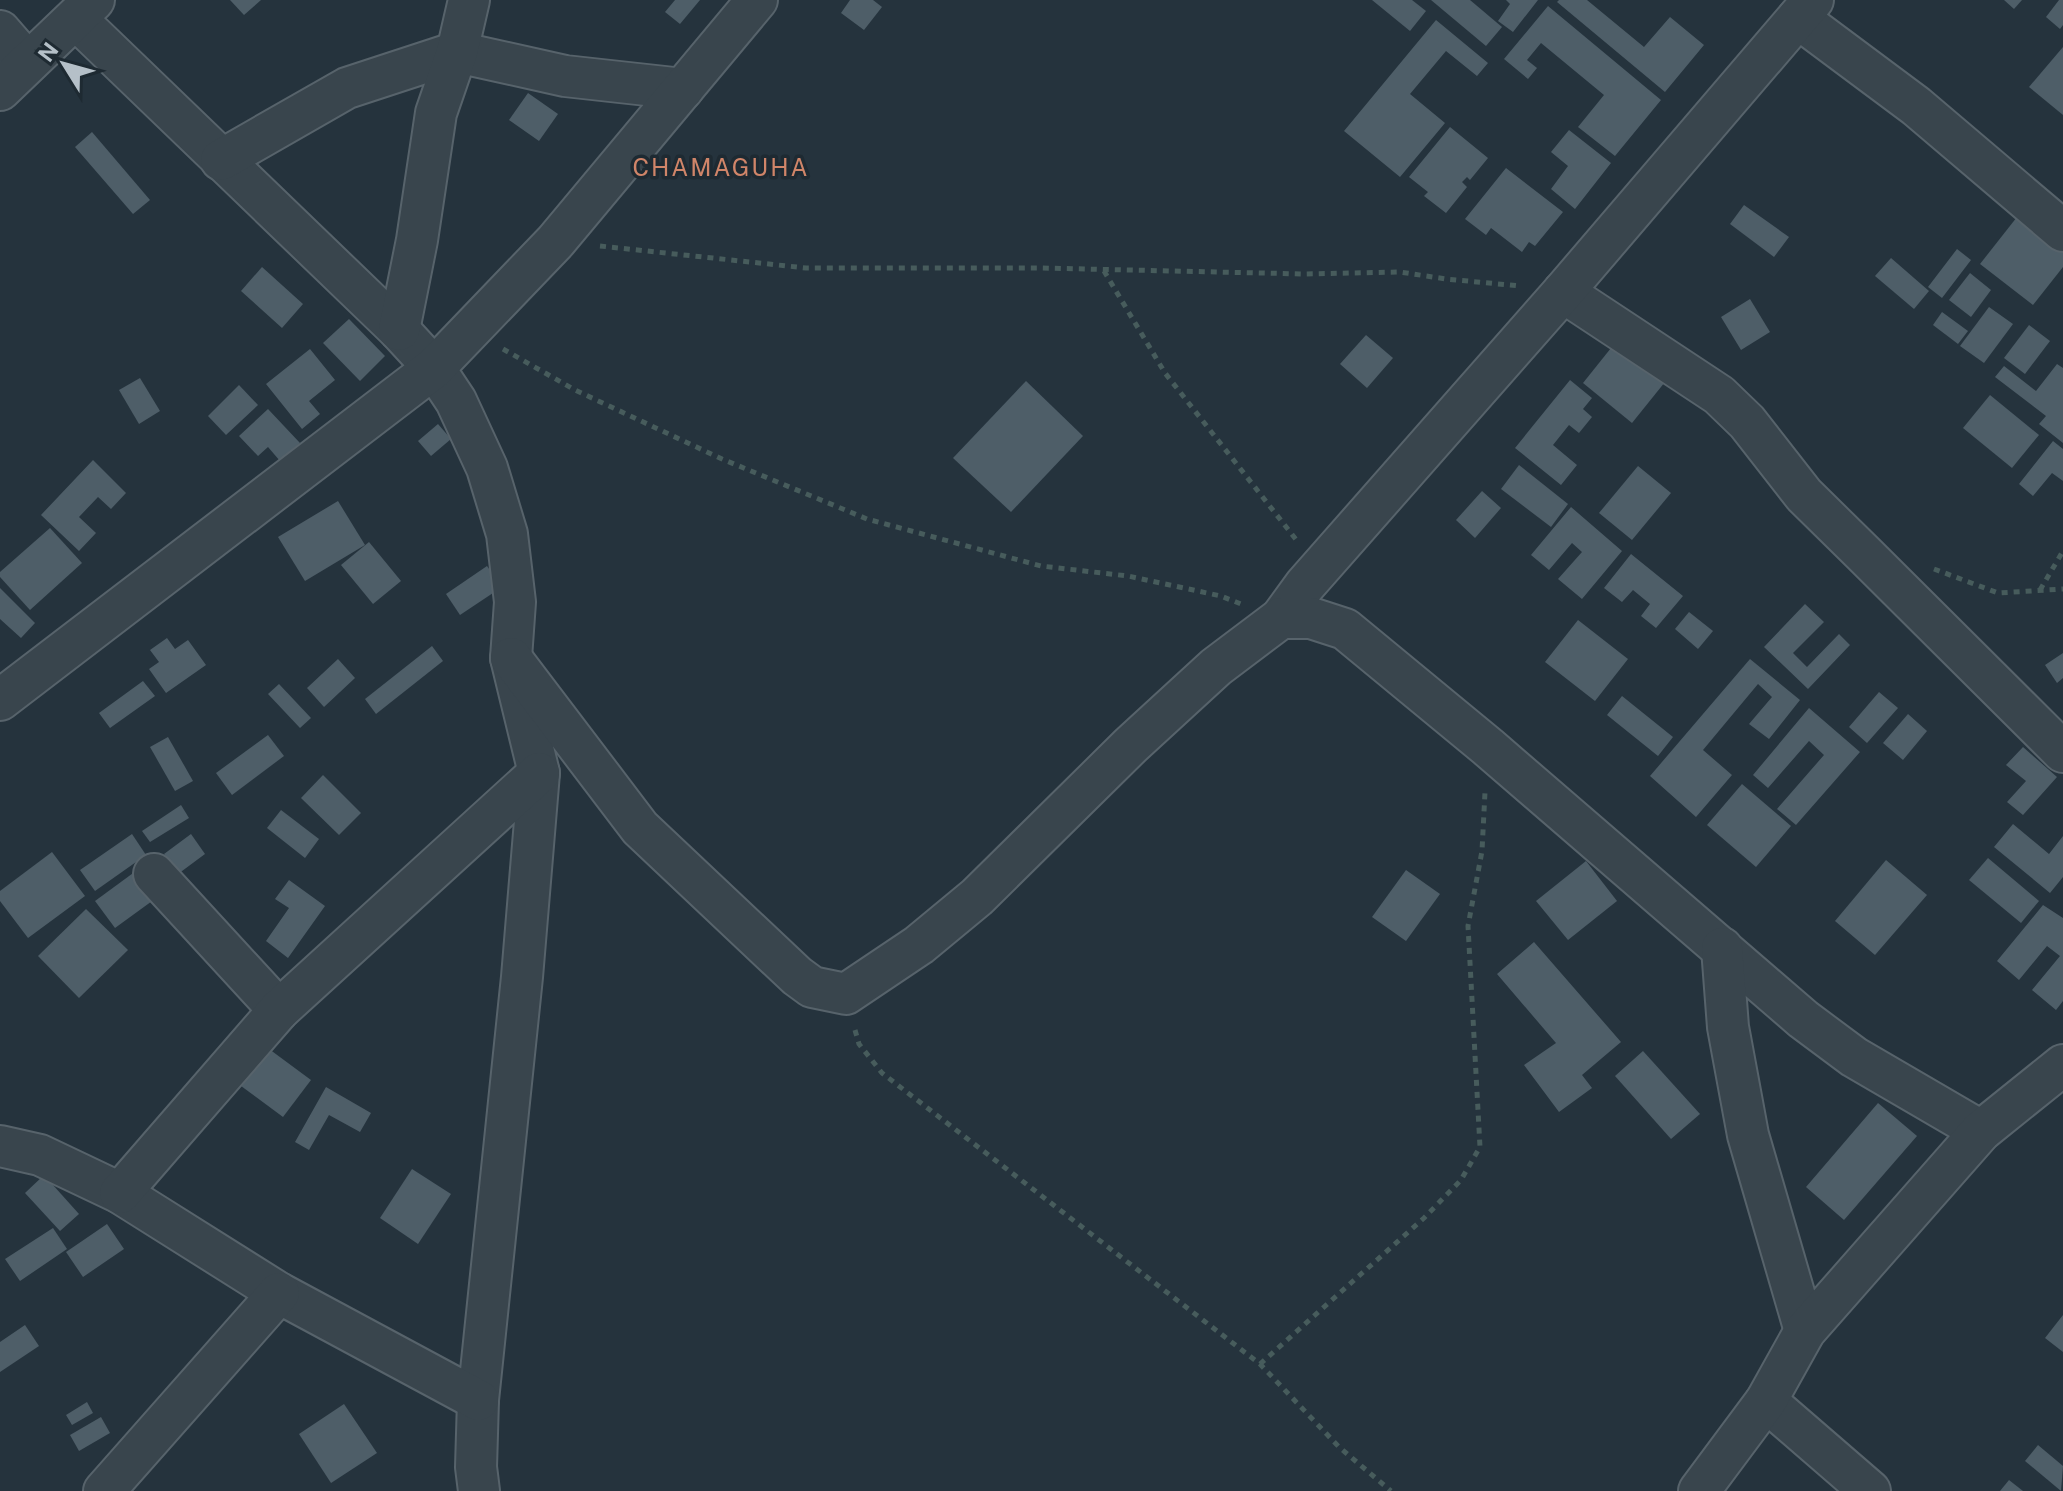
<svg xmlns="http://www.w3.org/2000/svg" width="2063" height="1491" font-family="'Public Sans',sans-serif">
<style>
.building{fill:#4e5e68}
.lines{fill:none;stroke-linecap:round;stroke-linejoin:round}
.minor-casing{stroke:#57636b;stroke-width:44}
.path{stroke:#475c5c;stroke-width:5;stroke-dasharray:6 6;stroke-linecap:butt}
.minor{stroke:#39454d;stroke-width:40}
.labels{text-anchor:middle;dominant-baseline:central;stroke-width:7;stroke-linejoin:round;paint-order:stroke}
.quarter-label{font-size:24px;letter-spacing:2px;fill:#d08569;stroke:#1e2a32}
</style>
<rect width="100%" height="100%" fill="#25333d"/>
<g class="building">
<path d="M 230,0 L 261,0 L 244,15 Z"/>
<path d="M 675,0 L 700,0 L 680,24 L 665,12 Z"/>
<path d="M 850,0 L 873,0 L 882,7 L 864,30 L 841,13 Z"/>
<path d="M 1372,0 L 1412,0 L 1426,11 L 1410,31 Z"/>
<path d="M 1431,0 L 1470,0 L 1502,27 L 1486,46 Z"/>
<path d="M 1506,0 L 1538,0 L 1513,32 L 1498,21 L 1510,4 Z"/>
<path d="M 1559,0 L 1587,0 L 1644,47 L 1670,17 L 1704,45 L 1665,92 L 1557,2 Z"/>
<path d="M 2004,0 L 2022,0 L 2014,9 Z"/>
<path d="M 2059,0 L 2063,0 L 2063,25 L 2060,29 L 2046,17 Z"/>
<path d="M 1548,6 L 1661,100 L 1615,156 L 1578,127 L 1604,95 L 1541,43 L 1527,60 L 1537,68 L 1528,79 L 1504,59 Z"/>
<path d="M 1436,20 L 1488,63 L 1477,76 L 1446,51 L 1410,94 L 1445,123 L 1400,177 L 1344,131 Z"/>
<path d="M 2063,47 L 2063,115 L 2029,87 Z"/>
<path d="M 528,93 L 558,114 L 539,141 L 509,120 Z"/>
<path d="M 1450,127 L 1488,158 L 1470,180 L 1467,177 L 1462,182 L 1467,187 L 1446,213 L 1424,196 L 1428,192 L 1409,177 Z"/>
<path d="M 1569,130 L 1611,163 L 1575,209 L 1551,189 L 1568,166 L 1551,152 Z"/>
<path d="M 92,132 L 150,200 L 133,214 L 75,147 Z"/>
<path d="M 1506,168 L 1563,212 L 1535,246 L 1529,242 L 1522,252 L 1491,228 L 1486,235 L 1465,219 Z"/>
<path d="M 1744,205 L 1789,237 L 1774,257 L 1730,224 Z"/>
<path d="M 2017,217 L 2063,253 L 2063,267 L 2033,305 L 1980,264 Z"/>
<path d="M 1957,249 L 1971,260 L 1942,298 L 1928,287 Z"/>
<path d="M 1891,258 L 1929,291 L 1914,309 L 1875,276 Z"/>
<path d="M 262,267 L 303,304 L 282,328 L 241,291 Z"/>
<path d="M 1970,273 L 1991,290 L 1971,317 L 1949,300 Z"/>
<path d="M 1750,299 L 1770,332 L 1741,350 L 1721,317 Z"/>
<path d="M 1989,307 L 2013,324 L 1984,363 L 1960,346 Z"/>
<path d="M 1942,312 L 1968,331 L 1958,344 L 1933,325 Z"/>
<path d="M 349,319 L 385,356 L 360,381 L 323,343 Z"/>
<path d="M 2029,325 L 2050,341 L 2025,374 L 2004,358 Z"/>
<path d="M 1366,335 L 1393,358 L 1367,388 L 1340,364 Z"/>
<path d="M 1615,343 L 1665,382 L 1632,423 L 1583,383 Z"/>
<path d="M 310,349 L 335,380 L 309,401 L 320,414 L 302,429 L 266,384 Z"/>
<path d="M 2057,364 L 2063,368 L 2063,443 L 2039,424 L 2046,416 L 1995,377 L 2004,366 L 2036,391 Z"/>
<path d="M 140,378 L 160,411 L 139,424 L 119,390 Z"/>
<path d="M 1570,380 L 1592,398 L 1583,409 L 1592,417 L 1579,433 L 1569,425 L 1553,445 L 1577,465 L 1561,485 L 1515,448 Z"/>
<path d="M 1026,381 L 1083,436 L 1011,512 L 953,458 Z"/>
<path d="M 239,385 L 258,405 L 226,435 L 208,416 Z"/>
<path d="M 1990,395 L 2039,435 L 2012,468 L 1963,428 Z"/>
<path d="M 268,409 L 300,443 L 280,461 L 268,447 L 258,456 L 239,436 Z"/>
<path d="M 438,424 L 451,439 L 431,456 L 418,441 Z"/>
<path d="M 2053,441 L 2063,449 L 2063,481 L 2052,473 L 2033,496 L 2019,484 Z"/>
<path d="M 93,460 L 126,493 L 111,509 L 98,497 L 79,517 L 96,533 L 79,551 L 41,515 Z"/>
<path d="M 1519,465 L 1568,504 L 1551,527 L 1501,489 Z"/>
<path d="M 1638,466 L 1671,493 L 1632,540 L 1599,513 Z"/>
<path d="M 1482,491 L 1501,508 L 1475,538 L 1456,520 Z"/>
<path d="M 338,501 L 365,545 L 305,581 L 278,537 Z"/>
<path d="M 1571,507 L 1622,551 L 1582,599 L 1558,579 L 1582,552 L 1572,543 L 1549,570 L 1531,555 Z"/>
<path d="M 50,528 L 82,563 L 30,610 L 0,577 L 0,572 Z"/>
<path d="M 369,542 L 401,581 L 373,604 L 341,565 Z"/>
<path d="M 1631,554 L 1683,596 L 1656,628 L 1641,616 L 1650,604 L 1633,590 L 1622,602 L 1604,588 Z"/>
<path d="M 487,566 L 502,587 L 460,615 L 446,594 Z"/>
<path d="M 0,588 L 35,623 L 21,638 L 0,619 Z"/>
<path d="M 1805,604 L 1824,622 L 1793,653 L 1807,667 L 1839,634 L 1850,645 L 1808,689 L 1764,647 Z"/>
<path d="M 1689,612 L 1713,631 L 1698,649 L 1675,629 Z"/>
<path d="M 1578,620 L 1628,659 L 1595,701 L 1545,662 Z"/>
<path d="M 167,638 L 175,649 L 188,640 L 206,665 L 166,693 L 149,669 L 159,662 L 150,650 Z"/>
<path d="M 432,646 L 443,661 L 376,714 L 365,699 Z"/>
<path d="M 2063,653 L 2063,678 L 2057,683 L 2045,665 Z"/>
<path d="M 338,659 L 355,678 L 324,707 L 307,688 Z"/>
<path d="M 1750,659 L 1800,700 L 1769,739 L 1749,724 L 1772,697 L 1758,684 L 1703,750 L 1732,775 L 1696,817 L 1650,776 Z"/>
<path d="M 143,681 L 155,696 L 110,728 L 99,713 Z"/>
<path d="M 279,684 L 311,718 L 300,728 L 268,694 Z"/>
<path d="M 1879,692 L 1898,708 L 1867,743 L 1849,727 Z"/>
<path d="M 1622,696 L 1673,737 L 1658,756 L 1607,715 Z"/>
<path d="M 1809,708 L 1860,752 L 1796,825 L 1777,809 L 1824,755 L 1809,741 L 1768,788 L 1753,775 Z"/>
<path d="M 1908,714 L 1927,731 L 1903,760 L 1883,743 Z"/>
<path d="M 268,735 L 284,756 L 232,795 L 216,773 Z"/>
<path d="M 168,737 L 193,781 L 175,791 L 150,747 Z"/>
<path d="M 2023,747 L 2057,777 L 2023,815 L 2007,802 L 2026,781 L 2006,765 Z"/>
<path d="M 323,775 L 361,813 L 339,835 L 301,798 Z"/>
<path d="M 1742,784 L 1791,826 L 1756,867 L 1707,825 Z"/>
<path d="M 181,805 L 189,818 L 150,842 L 142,831 Z"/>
<path d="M 281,810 L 319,839 L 305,858 L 267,828 Z"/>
<path d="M 2013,824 L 2049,854 L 2063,836 L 2063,877 L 2050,893 L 1994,847 Z"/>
<path d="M 132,834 L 146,855 L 95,891 L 80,870 Z"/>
<path d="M 191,834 L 205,854 L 178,874 L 164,854 Z"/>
<path d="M 52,852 L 85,896 L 28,938 L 0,901 L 0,891 Z"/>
<path d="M 1988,858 L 2039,901 L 2021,923 L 1969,880 Z"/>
<path d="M 1886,860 L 1927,895 L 1875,955 L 1835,921 Z"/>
<path d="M 1586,861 L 1617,901 L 1568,940 L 1536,901 Z"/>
<path d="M 140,868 L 159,896 L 115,928 L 95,901 Z"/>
<path d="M 1406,870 L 1440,894 L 1406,941 L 1372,917 Z"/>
<path d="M 289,880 L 325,906 L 288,958 L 266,941 L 289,908 L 275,899 Z"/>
<path d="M 2043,905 L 2063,918 L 2063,1001 L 2056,1010 L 2032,990 L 2060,956 L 2047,946 L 2019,980 L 1997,961 Z"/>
<path d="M 86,909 L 128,950 L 79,998 L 38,956 Z"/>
<path d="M 1534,942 L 1621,1042 L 1582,1075 L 1592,1088 L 1559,1112 L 1524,1065 L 1556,1043 L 1497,974 Z"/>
<path d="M 265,1046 L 311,1080 L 283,1117 L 237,1083 Z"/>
<path d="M 1643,1051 L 1700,1114 L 1671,1139 L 1615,1076 Z"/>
<path d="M 326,1087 L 371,1113 L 360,1132 L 329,1115 L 309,1150 L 295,1142 Z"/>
<path d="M 1878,1103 L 1917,1136 L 1844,1220 L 1806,1187 Z"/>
<path d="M 412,1169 L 451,1194 L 418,1244 L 380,1218 Z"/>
<path d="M 44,1175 L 79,1214 L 60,1231 L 25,1193 Z"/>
<path d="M 107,1224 L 124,1249 L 83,1277 L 66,1252 Z"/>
<path d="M 53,1228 L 67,1249 L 20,1281 L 5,1259 Z"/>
<path d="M 2063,1315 L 2063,1352 L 2045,1338 Z"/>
<path d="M 25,1325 L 39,1346 L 0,1372 L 0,1342 Z"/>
<path d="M 87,1402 L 93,1413 L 72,1425 L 66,1415 Z"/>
<path d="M 344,1404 L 377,1453 L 331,1483 L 299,1434 Z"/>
<path d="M 101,1417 L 110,1433 L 79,1451 L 70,1435 Z"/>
<path d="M 2038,1445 L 2063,1466 L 2061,1491 L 2025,1461 Z"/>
<path d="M 2009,1480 L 2023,1491 L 2000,1491 Z"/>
</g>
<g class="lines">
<g class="minor-casing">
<g id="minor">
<path d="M 1798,18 L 1916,106 L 2063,231"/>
<path d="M 76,19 L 399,330 L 434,368 L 456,401 L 487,468 L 507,534 L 515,602 L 511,658 L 539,773 L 522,977 L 478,1400 L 476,1467 L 479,1491"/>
<path d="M 0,31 L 27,62"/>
<path d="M 0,90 L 94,0"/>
<path d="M 221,160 L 347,88 L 457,52 L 565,76 L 683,89"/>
<path d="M 1563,292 L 1719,395 L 1747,422 L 1804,495 L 1863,553 L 2063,752"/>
<path d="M 399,330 L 417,240 L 436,113 L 457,52 L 469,0"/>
<path d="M 1281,618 L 1305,585 L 1563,292 L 1813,0"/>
<path d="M 511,658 L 640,828 L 797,976 L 812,987 L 846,994 L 919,945 L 977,897 L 1131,745 L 1216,667 L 1281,618 L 1311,618 L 1345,629 L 1488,747 L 1803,1019 L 1854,1057 L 1981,1131"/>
<path d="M 0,700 L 434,368 L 555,242 L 757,0"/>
<path d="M 154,874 L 279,1010"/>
<path d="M 1722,948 L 1728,1027 L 1748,1135 L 1805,1331"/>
<path d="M 0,1146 L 40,1155 L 120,1193 L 279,1293 L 478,1400"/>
<path d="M 120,1193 L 279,1010 L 539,773"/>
<path d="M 1766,1401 L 1870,1491"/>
<path d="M 104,1491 L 279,1293"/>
<path d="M 1699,1491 L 1766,1401 L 1805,1331 L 1981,1131 L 2063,1065"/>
</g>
</g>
<g class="path">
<path d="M 600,246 L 806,268 L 1041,268 L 1305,274 L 1400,272 L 1446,279 L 1520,286"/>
<path d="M 1104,271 L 1165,373 L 1298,542"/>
<path d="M 503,349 L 575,390 L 722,459 L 867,519 L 1041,566 L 1128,576 L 1221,596 L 1241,604"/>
<path d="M 1934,569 L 1998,593 L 2063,589"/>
<path d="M 2040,590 L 2063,551"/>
<path d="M 855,1030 L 859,1044 L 882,1073 L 1260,1364 L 1339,1447 L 1391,1491"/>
<path d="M 1260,1364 L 1424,1218 L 1461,1180 L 1480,1147 L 1468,926 L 1482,851 L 1485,792"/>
</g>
<use href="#minor" class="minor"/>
</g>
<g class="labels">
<g class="quarter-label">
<text x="721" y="167">CHAMAGUHA</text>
</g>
</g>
<g transform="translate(64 64) rotate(307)" stroke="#1e2a32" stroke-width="6" paint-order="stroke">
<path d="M0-6L14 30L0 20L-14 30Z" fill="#b5c0c8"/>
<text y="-12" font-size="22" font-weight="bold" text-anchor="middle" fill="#b5c0c8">N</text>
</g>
</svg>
